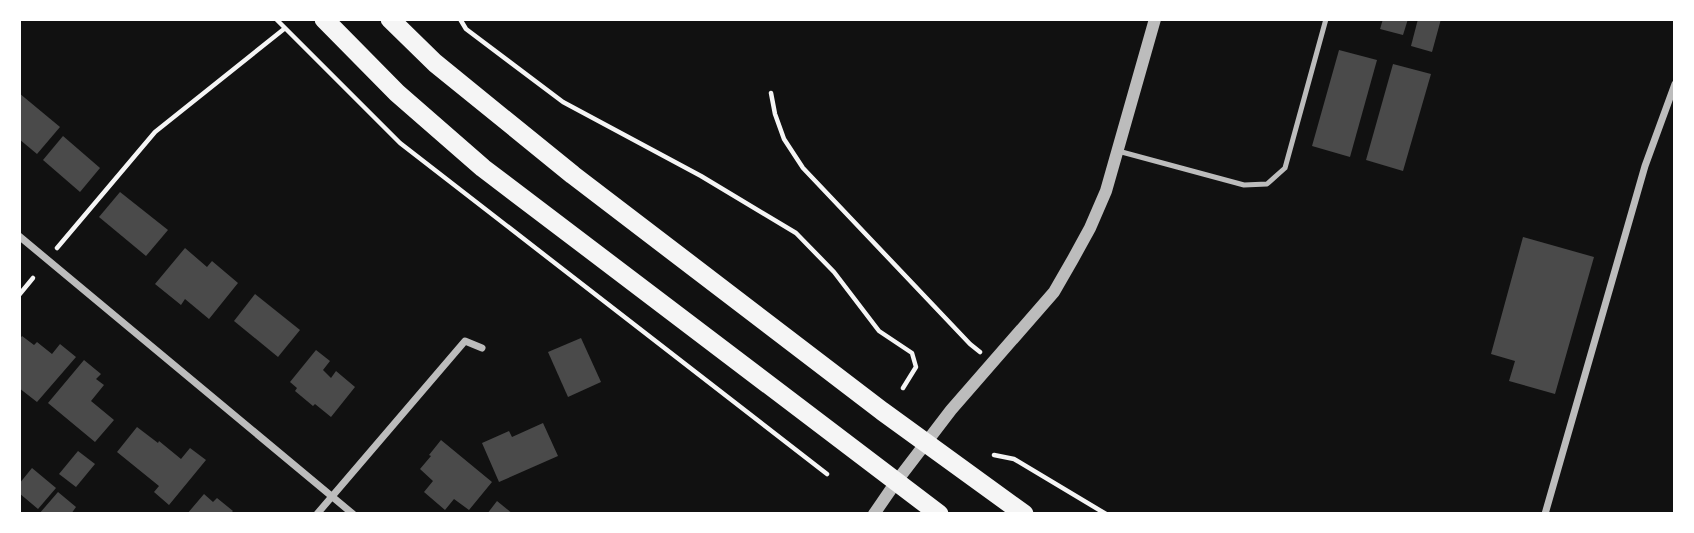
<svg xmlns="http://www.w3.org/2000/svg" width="1694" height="533" font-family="'PT Sans',sans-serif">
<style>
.building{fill:#4a4a4a}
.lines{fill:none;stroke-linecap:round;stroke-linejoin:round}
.path{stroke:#f5f5f5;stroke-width:4.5}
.service{stroke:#bcbcbc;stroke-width:5}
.minor{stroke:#bcbcbc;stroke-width:7}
.tertiary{stroke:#bcbcbc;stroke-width:12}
.trunk{stroke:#f5f5f5;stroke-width:19}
</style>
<rect width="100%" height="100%" fill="#111"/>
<g class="building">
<path d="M 1383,19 L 1408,19 L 1403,35 L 1380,29 Z"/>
<path d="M 1418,19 L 1441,19 L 1432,52 L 1411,46 Z"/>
<path d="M 1339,50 L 1377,60 L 1350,157 L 1312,146 Z"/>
<path d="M 1393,64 L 1431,74 L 1403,171 L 1366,160 Z"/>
<path d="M 19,93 L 60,127 L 37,154 L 19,139 Z"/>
<path d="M 63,136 L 100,168 L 80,192 L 43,160 Z"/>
<path d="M 120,192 L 168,230 L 146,256 L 99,217 Z"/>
<path d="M 1523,237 L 1594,257 L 1555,394 L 1509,381 L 1515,361 L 1491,354 Z"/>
<path d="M 185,248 L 207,267 L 212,261 L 238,283 L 209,319 L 185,299 L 181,305 L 155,284 Z"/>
<path d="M 255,294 L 300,330 L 278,357 L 234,321 Z"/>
<path d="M 22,336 L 34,345 L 37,342 L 52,354 L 60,344 L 76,357 L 37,402 L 19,388 L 19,340 Z"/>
<path d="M 581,338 L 601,382 L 568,397 L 548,352 Z"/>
<path d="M 316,350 L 330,361 L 323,370 L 331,378 L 336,371 L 355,387 L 331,417 L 315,404 L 313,406 L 295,391 L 297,388 L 290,382 Z"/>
<path d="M 84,360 L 101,374 L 96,379 L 104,385 L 91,401 L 114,420 L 95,442 L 48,403 Z"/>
<path d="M 543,423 L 558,456 L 499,482 L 482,443 L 509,431 L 512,437 Z"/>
<path d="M 137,427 L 158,443 L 159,441 L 181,459 L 190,448 L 206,460 L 169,505 L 154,492 L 159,486 L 117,452 Z"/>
<path d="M 441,440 L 492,482 L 469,510 L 454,499 L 445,510 L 424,492 L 433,481 L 420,469 L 431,456 L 429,455 Z"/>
<path d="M 78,451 L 95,464 L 76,487 L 59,474 Z"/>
<path d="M 32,468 L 56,488 L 38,509 L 19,493 L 19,484 Z"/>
<path d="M 58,492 L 76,507 L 71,514 L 39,514 Z"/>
<path d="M 204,494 L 213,502 L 217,498 L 233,511 L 230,514 L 187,514 Z"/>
<path d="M 497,501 L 513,514 L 487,514 Z"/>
</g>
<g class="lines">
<g class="path">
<path d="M 276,19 L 400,143 L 827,474"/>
<path d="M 460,19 L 466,29 L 563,102 L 701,176 L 796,233 L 834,272 L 879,331 L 912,353 L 916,367 L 903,388"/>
<path d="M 771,93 L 775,114 L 784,139 L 803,168 L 970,344 L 980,352"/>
<path d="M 57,248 L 155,132 L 284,29"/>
<path d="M 19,295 L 33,278"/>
<path d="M 994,455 L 1014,459 L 1106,514"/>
</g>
<path class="service" d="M 1118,151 L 1244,185 L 1267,184 L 1285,168 L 1326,19"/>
<g class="minor">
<path d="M 19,236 L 353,514"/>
<path d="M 317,514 L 465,341 L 482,348"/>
<path d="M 1545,514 L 1645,166 L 1675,84"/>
</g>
<path class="tertiary" d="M 874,514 L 896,482 L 951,410 L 1054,292 L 1073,259 L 1090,228 L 1106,191 L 1155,19"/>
<g class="trunk">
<path d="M 324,19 L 397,93 L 483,168 L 939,514"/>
<path d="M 390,19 L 435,63 L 573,175 L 882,411 L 1024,514"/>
</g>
</g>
<rect width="1694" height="533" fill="none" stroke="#ffffff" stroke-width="42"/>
</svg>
